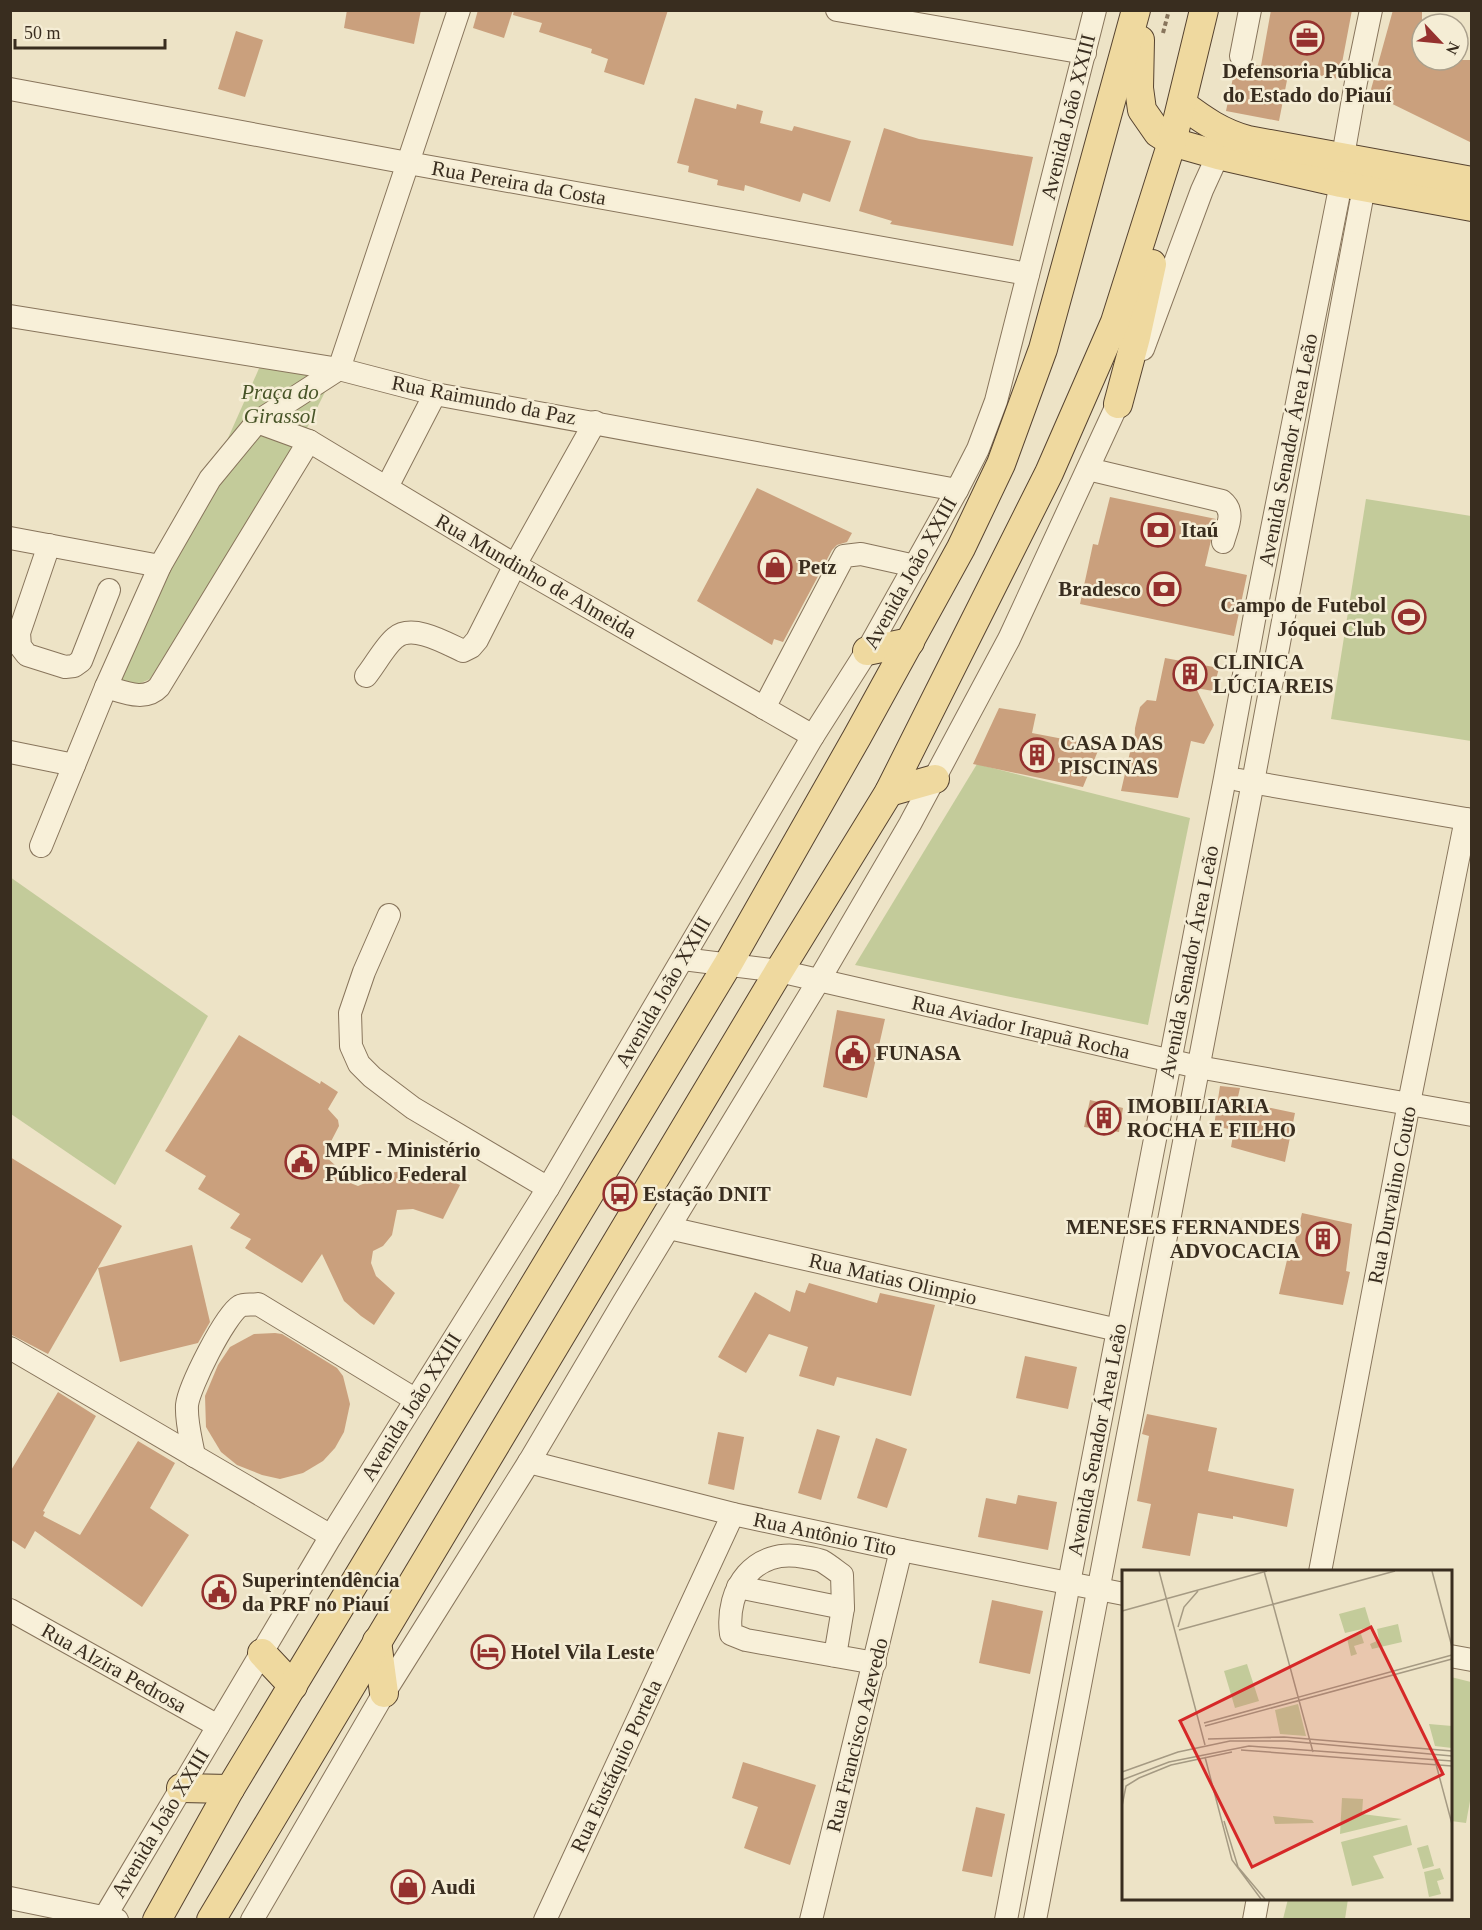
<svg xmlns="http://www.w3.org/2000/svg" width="1482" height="1930" font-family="'Times New Roman',serif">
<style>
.green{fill:#c3cb9a}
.building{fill:#caa07d}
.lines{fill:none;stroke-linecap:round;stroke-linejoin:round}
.minor-casing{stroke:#88755c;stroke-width:24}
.major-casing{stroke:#564330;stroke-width:30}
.path{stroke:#88755c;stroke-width:4;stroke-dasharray:4.5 3;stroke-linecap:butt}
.minor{stroke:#f8f0d9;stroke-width:22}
.major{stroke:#efd99f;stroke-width:28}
.labels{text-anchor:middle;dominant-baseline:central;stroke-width:5;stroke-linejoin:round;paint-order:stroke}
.poi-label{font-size:21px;font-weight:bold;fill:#392d1f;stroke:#f5edd5;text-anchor:start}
.street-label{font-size:21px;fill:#392d1f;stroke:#f5edd5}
.park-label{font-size:21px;font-style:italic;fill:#475427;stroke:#f5edd5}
.inset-road{fill:none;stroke:#a59a83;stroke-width:1.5}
.view{fill:#d62828;fill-opacity:0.15;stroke:#d62828;stroke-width:3}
.inset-edge{fill:none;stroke:#392d1f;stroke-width:3}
</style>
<rect width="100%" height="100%" fill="#ede3c6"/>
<g class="green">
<path d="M 261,364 L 332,378 L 308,426 L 150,679 L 134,686 L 119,683 Z"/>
<path d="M 1366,499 L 1471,516 L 1471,741 L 1331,719 Z"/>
<path d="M 977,764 L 1190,818 L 1148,1025 L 855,965 Z"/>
<path d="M 10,877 L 208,1016 L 115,1185 L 11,1114 Z"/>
<path d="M 1451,1677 L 1471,1682 L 1472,1790 L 1466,1823 L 1451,1821 Z"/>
<path d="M 1288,1899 L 1348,1899 L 1345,1919 L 1283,1919 Z"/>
</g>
<g class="building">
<path d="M 347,10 L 421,10 L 414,44 L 344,28 Z"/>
<path d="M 478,10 L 513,10 L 504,38 L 473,28 Z"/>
<path d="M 514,10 L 668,10 L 644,85 L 604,72 L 608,59 L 591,53 L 592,49 L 539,32 L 542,23 L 513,15 Z"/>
<path d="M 1271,10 L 1352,10 L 1339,79 L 1289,70 L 1279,121 L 1226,111 L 1235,68 L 1245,69 L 1252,64 L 1261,66 Z"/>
<path d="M 1393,10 L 1422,10 L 1422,60 L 1472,60 L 1472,143 L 1370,93 Z"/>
<path d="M 236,31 L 263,40 L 245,97 L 218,89 Z"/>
<path d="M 695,98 L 736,109 L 737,104 L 763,111 L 760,123 L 792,131 L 794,126 L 851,141 L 830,202 L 803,193 L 800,202 L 745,185 L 744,191 L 717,185 L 718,180 L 688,172 L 689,166 L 677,163 Z"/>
<path d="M 884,128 L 919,139 L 1033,157 L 1013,246 L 890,224 L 892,221 L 859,211 Z"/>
<path d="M 757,488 L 852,533 L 847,542 L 837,545 L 832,550 L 783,642 L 774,639 L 772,645 L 697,601 Z"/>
<path d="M 1110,497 L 1216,519 L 1205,566 L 1247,575 L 1234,636 L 1080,604 L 1093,544 L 1098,545 Z"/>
<path d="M 1165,658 L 1219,668 L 1213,691 L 1196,688 L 1214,725 L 1204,744 L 1191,741 L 1178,798 L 1121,791 L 1130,752 L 1134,752 L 1135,728 L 1140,707 L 1147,700 L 1156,701 Z"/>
<path d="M 999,708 L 1036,714 L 1032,733 L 1100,746 L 1083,787 L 973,764 Z"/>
<path d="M 837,1010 L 885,1019 L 867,1098 L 823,1087 Z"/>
<path d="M 239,1035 L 320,1084 L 321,1081 L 338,1092 L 328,1109 L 338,1120 L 339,1126 L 324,1155 L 336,1166 L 330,1175 L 358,1186 L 389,1173 L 410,1170 L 437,1174 L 460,1185 L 443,1219 L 413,1209 L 397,1210 L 392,1235 L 383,1246 L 373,1251 L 371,1263 L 376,1276 L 395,1293 L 374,1325 L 361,1316 L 344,1301 L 322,1254 L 302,1283 L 245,1248 L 251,1239 L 230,1228 L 240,1214 L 198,1189 L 206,1176 L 165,1151 Z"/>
<path d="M 1220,1086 L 1240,1088 L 1237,1101 L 1295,1113 L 1285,1162 L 1231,1147 L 1234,1130 L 1214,1126 Z"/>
<path d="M 1090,1100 L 1123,1108 L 1119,1132 L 1084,1127 Z"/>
<path d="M 10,1157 L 122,1226 L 48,1354 L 10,1334 Z"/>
<path d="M 1302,1213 L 1352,1224 L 1346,1271 L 1350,1272 L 1343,1305 L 1279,1294 L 1287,1260 L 1290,1261 Z"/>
<path d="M 192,1245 L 210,1322 L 198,1343 L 120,1362 L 98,1268 Z"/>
<path d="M 809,1283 L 877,1303 L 880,1293 L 935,1305 L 911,1396 L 837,1377 L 834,1386 L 799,1376 L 808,1347 L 769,1334 L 746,1373 L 718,1357 L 755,1292 L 790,1312 L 796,1290 L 805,1293 Z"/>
<path d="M 275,1333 L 282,1334 L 337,1368 L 343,1376 L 350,1404 L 344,1432 L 335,1448 L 323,1461 L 303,1473 L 280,1479 L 262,1475 L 237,1465 L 221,1452 L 206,1427 L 205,1396 L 218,1365 L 230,1347 L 254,1334 Z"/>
<path d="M 1025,1356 L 1077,1367 L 1068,1409 L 1016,1398 Z"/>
<path d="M 58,1392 L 96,1416 L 43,1511 L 45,1512 L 43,1516 L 80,1535 L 138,1441 L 175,1463 L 150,1508 L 189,1535 L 142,1607 L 35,1531 L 25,1549 L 10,1539 L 10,1472 Z"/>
<path d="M 1147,1414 L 1217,1428 L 1208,1471 L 1294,1489 L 1287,1527 L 1233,1516 L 1233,1519 L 1198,1513 L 1190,1556 L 1142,1548 L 1151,1504 L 1137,1501 L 1149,1436 L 1142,1434 Z"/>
<path d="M 817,1429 L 840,1436 L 821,1500 L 798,1493 Z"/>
<path d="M 718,1432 L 744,1437 L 734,1490 L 708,1484 Z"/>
<path d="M 876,1438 L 907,1449 L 887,1508 L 857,1498 Z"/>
<path d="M 1018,1495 L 1057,1502 L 1048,1550 L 978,1537 L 986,1498 L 1016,1504 Z"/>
<path d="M 992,1600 L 1043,1611 L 1030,1674 L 979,1663 Z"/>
<path d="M 743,1762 L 816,1785 L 790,1865 L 744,1848 L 758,1807 L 732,1798 Z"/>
<path d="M 976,1807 L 1005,1814 L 992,1877 L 962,1871 Z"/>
</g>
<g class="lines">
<g class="minor-casing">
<g id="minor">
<path d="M 837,10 L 1085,53"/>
<path d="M 1241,56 L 1250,10"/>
<path d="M 10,89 L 408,163 L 1028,274"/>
<path d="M 1343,156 L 1356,82 L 1371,10"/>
<path d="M 10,316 L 339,369 L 435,394 L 957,490"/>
<path d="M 1143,349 L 1202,190 L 1218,155"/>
<path d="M 257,422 L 309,441 L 515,565 L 813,736"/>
<path d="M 1088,469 L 1222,501 C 1236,512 1227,527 1223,542"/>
<path d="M 387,487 L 435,394"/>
<path d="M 10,538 L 160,566"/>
<path d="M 49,545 L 19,633 L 20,646 L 27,655 L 65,667 L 74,666 L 81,661 L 109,590"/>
<path d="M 366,676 C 375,665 385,646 395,638 C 412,623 446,643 463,651 L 471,647 L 477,640 L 515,565 L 595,422"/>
<path d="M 106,687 C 124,692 145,702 159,687 L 309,441"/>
<path d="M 764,708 L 844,556 L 861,554 L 915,566"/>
<path d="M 10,752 L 74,765"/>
<path d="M 1239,780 L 1472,820"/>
<path d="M 41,846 L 106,687 L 160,566 L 210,479 L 257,422 L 339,369 L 459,10"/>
<path d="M 389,915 L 364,972 L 350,1013 L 351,1046 L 359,1064 L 372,1077 L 413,1108 L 548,1188"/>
<path d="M 683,959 L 779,971 L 1198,1067 L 1472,1115"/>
<path d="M 669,1228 L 1118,1330"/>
<path d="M 10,1348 L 331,1536"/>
<path d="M 194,1456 C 191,1439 186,1422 187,1405 C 189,1387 225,1315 240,1306 C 244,1304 252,1305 258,1304 L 416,1400"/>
<path d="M 529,1462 L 733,1514 L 901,1550 L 1124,1594"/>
<path d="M 1320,1572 L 1409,1103 L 1466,819"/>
<path d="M 738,1587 L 843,1608"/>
<path d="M 10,1610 L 218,1726"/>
<path d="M 835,1656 L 843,1608 L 842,1575 C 835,1570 829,1565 822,1561 C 817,1559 810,1558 804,1557 C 755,1547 725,1588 731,1634 L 746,1640 L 875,1663"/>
<path d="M 1450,1656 L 1472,1660"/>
<path d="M 10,1898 L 117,1920"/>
<path d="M 103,1920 L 331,1536 L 548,1188 L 813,736 L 867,651 L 957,490 L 978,449 L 996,401 L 1095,10"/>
<path d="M 252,1920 L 384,1693 L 529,1462 L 623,1303 L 819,980 L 910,824 L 1009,639 L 1124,390"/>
<path d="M 545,1920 L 733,1514"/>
<path d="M 811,1920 L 901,1550"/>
<path d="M 1006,1920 L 1069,1583 L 1225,778 L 1256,609 L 1341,183"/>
<path d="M 1035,1920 L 1253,782 L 1364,187"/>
<path d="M 1254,1920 L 1258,1898"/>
</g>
</g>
<g class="major-casing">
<g id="major">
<path d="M 1140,40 L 1139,88 L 1142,110 L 1158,133 L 1172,142 L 1218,155 L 1341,183 L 1472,207"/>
<path d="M 1182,104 C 1203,120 1222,133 1248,140 L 1472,181"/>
<path d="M 1118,404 L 1136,337 L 1152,264"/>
<path d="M 867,651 L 910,642"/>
<path d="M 889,792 L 935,779"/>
<path d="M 377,1641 L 384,1693"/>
<path d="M 262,1653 L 293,1686"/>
<path d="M 181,1788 L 230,1789"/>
<path d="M 157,1920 L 230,1789 L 728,964 L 857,737 L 961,548 L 1001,464 L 1043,349 L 1136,10"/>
<path d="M 211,1920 L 779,971 L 889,792 L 1049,473 L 1115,322 L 1172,142 L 1204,10"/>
</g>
</g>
<path class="path" d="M 1163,33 L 1169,10"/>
<use href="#minor" class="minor"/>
<use href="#major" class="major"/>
</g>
<defs>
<g id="office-ring" transform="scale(1.725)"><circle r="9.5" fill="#f5edd5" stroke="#95312e" stroke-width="1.5"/><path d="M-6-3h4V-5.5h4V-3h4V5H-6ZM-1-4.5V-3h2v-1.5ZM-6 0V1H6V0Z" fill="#95312e"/></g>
<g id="bank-ring" transform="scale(1.725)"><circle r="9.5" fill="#f5edd5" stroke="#95312e" stroke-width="1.5"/><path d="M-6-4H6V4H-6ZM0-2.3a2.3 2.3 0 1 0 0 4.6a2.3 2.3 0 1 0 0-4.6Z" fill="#95312e"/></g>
<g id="shop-ring" transform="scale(1.725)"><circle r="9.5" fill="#f5edd5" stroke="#95312e" stroke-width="1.5"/><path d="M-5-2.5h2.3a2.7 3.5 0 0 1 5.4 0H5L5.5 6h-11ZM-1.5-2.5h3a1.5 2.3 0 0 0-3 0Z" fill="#95312e"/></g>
<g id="stadium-ring" transform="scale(1.725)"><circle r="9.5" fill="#f5edd5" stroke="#95312e" stroke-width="1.5"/><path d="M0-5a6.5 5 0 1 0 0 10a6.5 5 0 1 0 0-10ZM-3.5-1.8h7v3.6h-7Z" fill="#95312e"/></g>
<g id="building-ring" transform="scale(1.725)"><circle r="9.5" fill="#f5edd5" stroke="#95312e" stroke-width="1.5"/><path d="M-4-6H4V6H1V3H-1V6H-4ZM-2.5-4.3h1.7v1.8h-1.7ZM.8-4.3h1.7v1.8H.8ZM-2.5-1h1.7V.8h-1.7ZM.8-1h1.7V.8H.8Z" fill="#95312e"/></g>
<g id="civic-ring" transform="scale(1.725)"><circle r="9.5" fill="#f5edd5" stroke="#95312e" stroke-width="1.5"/><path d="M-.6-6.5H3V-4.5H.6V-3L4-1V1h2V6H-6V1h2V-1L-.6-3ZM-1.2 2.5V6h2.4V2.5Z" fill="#95312e"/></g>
<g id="bus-ring" transform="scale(1.725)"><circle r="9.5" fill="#f5edd5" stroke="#95312e" stroke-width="1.5"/><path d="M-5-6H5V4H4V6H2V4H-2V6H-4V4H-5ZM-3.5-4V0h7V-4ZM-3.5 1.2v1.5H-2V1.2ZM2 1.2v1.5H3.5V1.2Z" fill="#95312e"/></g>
<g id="hotel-ring" transform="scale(1.725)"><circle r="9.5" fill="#f5edd5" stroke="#95312e" stroke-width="1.5"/><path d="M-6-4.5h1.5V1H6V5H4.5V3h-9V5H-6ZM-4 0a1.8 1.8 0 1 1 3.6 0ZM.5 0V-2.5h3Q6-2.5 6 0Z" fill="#95312e"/></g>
</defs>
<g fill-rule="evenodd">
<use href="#office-ring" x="1307" y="38"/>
<use href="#bank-ring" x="1158" y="530"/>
<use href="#shop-ring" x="775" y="567"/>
<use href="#bank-ring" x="1164" y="589"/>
<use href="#stadium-ring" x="1409" y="617"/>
<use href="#building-ring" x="1190" y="674"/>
<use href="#building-ring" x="1037" y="755"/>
<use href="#civic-ring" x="853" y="1053"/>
<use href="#building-ring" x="1104" y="1118"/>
<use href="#civic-ring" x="302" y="1162"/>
<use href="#bus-ring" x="620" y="1194"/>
<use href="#building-ring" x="1323" y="1239"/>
<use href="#civic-ring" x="219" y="1592"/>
<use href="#hotel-ring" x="488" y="1652"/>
<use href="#shop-ring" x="408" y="1887"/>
</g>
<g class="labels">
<g class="poi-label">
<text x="1307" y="71" text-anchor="middle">Defensoria Pública<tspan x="1307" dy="24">do Estado do Piauí</tspan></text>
<text x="1181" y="530">Itaú</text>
<text x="798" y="567">Petz</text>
<text x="1141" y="589" text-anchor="end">Bradesco</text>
<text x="1386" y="605" text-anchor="end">Campo de Futebol<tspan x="1386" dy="24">Jóquei Club</tspan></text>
<text x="1213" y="662">CLINICA<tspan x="1213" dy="24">LÚCIA REIS</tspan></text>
<text x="1060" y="743">CASA DAS<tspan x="1060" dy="24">PISCINAS</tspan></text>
<text x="876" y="1053">FUNASA</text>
<text x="1127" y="1106">IMOBILIARIA<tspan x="1127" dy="24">ROCHA E FILHO</tspan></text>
<text x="325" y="1150">MPF - Ministério<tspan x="325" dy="24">Público Federal</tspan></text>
<text x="643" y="1194">Estação DNIT</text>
<text x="1300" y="1227" text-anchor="end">MENESES FERNANDES<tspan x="1300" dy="24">ADVOCACIA</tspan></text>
<text x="242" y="1580">Superintendência<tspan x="242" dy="24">da PRF no Piauí</tspan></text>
<text x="511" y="1652">Hotel Vila Leste</text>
<text x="431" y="1887">Audi</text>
</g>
<g class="street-label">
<text transform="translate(1068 117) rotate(-76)">Avenida João XXIII</text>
<text transform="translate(519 183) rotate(10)">Rua Pereira da Costa</text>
<text transform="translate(484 400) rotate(11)">Rua Raimundo da Paz</text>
<text transform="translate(1288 450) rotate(-79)">Avenida Senador Área Leão</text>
<text transform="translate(910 573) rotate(-61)">Avenida João XXIII</text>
<text transform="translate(536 576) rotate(30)">Rua Mundinho de Almeida</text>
<text transform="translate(1189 962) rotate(-79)">Avenida Senador Área Leão</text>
<text transform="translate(663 992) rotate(-60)">Avenida João XXIII</text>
<text transform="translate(1021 1027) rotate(13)">Rua Aviador Irapuã Rocha</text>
<text transform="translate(1392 1195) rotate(-79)">Rua Durvalino Couto</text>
<text transform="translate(893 1279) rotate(13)">Rua Matias Olimpio</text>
<text transform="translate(411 1407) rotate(-58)">Avenida João XXIII</text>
<text transform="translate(1097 1440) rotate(-79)">Avenida Senador Área Leão</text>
<text transform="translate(825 1534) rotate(12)">Rua Antônio Tito</text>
<text transform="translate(114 1668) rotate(29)">Rua Alzira Pedrosa</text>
<text transform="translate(857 1735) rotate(-76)">Rua Francisco Azevedo</text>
<text transform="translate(616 1766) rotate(-65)">Rua Eustáquio Portela</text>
<text transform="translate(160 1823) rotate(-59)">Avenida João XXIII</text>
</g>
<g class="park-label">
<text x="280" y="392">Praça do<tspan x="280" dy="24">Girassol</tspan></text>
</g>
</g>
<g transform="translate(1122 1570)">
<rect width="330" height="330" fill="#ede3c6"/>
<path d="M 243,37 L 249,57 L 223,63 L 217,44 ZM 276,54 L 280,72 L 250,79 L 248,74 L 257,70 L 255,59 ZM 239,64 L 242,73 L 232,76 L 235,84 L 229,86 L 225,68 ZM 125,94 L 137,131 L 113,138 L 102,101 ZM 176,134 L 184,166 L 158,164 L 153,140 ZM 307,154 L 330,156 L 330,178 L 313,176 ZM 220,228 L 241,229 L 240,244 L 280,249 L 218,264 ZM 151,246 L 190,250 L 192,253 L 153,254 ZM 285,255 L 290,275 L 251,286 L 262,308 L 230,316 L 219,272 ZM 306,275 L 312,296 L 301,299 L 295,278 ZM 318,298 L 322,309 L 315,311 L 319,324 L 307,327 L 302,302 Z" fill="#c3cb9a"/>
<path class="inset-road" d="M 37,1 L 83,175M 142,1 L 191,182M 310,1 L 330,77M 0,41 L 145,1M 56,57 L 62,37 L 76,21M 57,60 L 273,1M 82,153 L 330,85M 83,156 L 330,89M 86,169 L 162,167 L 330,181M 119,180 L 330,196M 311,183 L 330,254M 83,187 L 110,290 L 139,329M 0,202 L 56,182 L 108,171 L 165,171 L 330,186M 17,208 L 49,195 L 110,182M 0,210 L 47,192 L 127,176 L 330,191M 0,236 L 4,216 L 17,208M 102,251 L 116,297 L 143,329"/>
<path class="view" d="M 249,57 L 321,204 L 130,297 L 58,151 Z"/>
<rect width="330" height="330" class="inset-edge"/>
</g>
<rect width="1482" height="1930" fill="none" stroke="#392d1f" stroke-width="24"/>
<g transform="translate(1440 42) rotate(116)"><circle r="28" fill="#f5edd5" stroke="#aaa08c" stroke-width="1.5"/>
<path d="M0-4.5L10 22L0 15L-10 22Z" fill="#95312e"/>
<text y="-9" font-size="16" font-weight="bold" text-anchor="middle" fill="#392d1f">N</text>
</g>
<path d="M15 39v9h150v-9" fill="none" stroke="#392d1f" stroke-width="3"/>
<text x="24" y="39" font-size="18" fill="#392d1f" stroke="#f5edd5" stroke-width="4.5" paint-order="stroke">50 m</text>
</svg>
